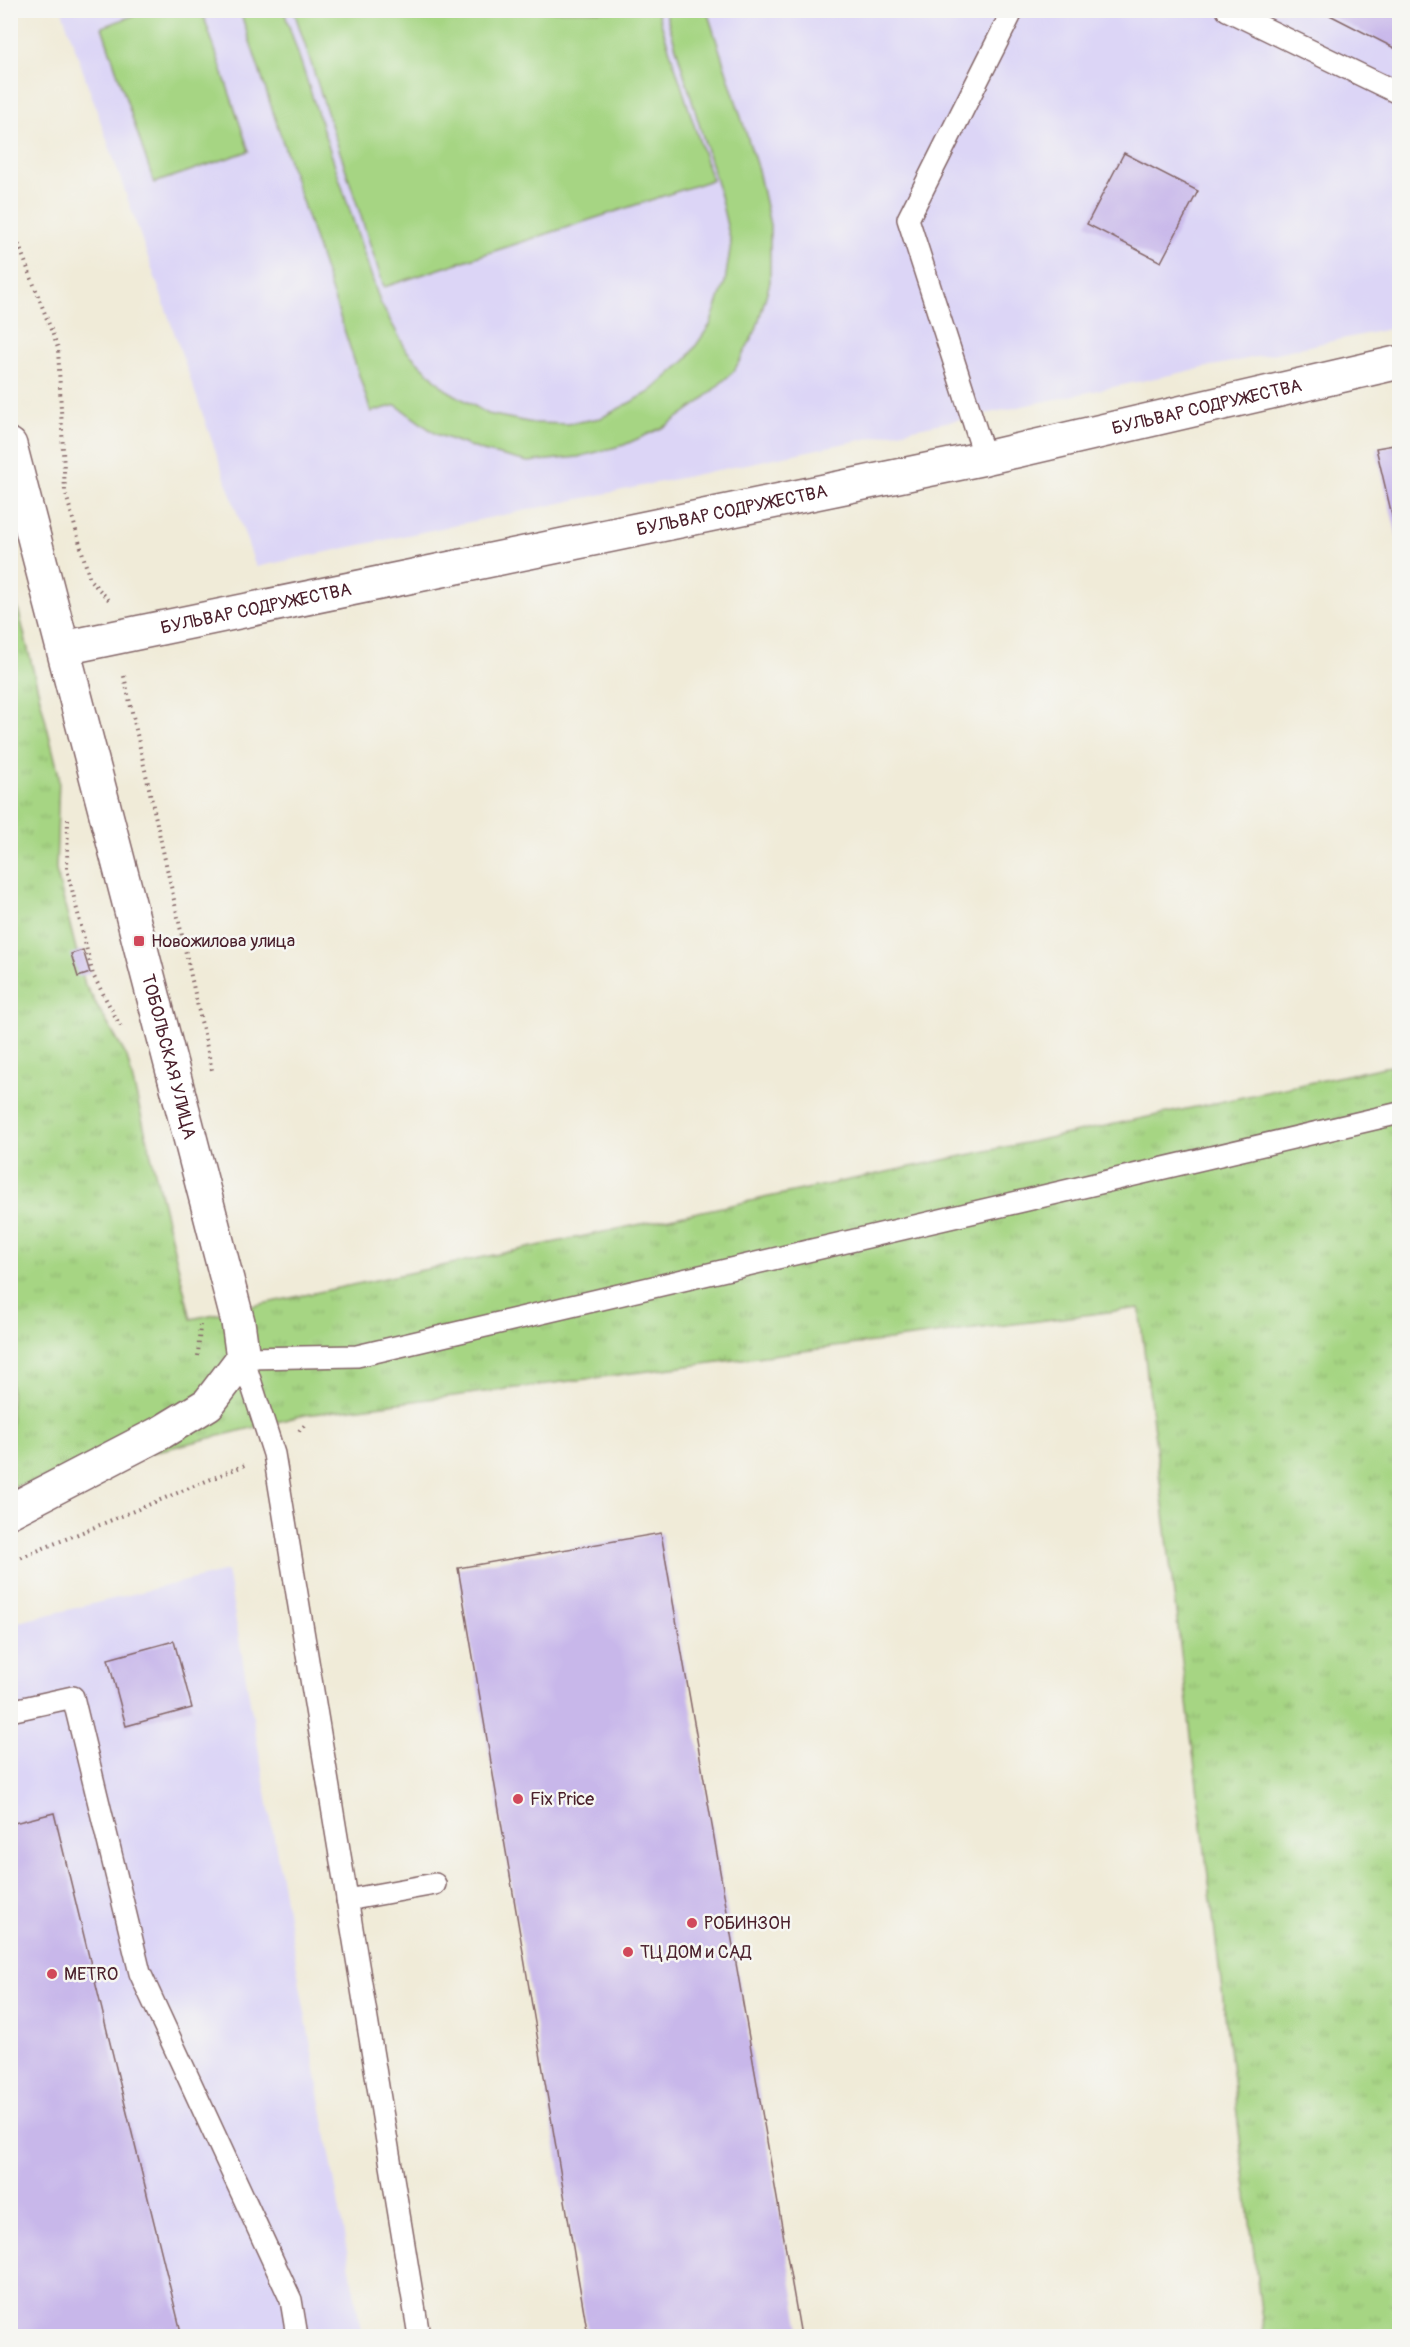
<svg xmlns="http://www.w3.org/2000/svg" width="1410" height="2347" font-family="Pangolin,sans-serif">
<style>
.built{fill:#dcd5f6}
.grass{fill:url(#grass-tufts);stroke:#787a57;stroke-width:1.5}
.pitch{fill:#a6d583;stroke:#787a57;stroke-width:1.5}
.building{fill:#c8b7ea}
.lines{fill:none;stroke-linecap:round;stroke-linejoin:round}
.service-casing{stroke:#846668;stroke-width:24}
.minor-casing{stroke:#846668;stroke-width:36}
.path{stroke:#846668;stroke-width:4;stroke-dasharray:1.5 4.5;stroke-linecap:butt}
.service{stroke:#fff;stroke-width:21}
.minor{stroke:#fff;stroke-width:33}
.poi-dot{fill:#d1495b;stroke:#f6f6f2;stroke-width:2}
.labels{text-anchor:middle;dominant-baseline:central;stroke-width:5;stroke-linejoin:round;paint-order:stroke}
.street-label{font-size:18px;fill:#4a1f2b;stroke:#f6f6f2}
.poi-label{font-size:18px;fill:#4a1f2b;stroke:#f6f6f2;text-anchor:start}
</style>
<defs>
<pattern id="grass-tufts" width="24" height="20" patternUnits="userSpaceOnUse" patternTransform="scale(1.5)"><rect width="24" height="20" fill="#a6d583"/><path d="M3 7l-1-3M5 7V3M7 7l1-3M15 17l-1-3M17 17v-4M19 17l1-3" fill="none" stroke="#90b671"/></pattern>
</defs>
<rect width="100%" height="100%" fill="#f6f6f2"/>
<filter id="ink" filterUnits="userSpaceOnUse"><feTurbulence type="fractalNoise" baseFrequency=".0167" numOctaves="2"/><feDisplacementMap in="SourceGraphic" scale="12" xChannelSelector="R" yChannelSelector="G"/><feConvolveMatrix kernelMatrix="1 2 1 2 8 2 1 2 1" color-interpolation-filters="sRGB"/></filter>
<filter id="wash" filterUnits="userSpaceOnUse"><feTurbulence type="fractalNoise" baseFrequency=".008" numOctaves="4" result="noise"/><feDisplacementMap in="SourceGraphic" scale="24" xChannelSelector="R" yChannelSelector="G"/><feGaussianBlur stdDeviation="1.35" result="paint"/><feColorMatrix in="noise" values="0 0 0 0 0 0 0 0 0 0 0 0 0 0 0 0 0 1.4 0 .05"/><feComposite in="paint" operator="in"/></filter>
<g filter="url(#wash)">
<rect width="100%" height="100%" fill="#f0ebd8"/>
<g class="built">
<path d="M 62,11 L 1399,11 L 1399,327 L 256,567 Z"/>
<path d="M 227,1571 L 362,2336 L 11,2336 L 10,1624 Z"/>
</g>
<path class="grass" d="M 10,576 L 59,775 L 56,870 L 85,985 L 127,1057 L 191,1319 L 1399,1064 L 1399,2336 L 1264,2336 L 1139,1308 L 305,1415 L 11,1487 Z"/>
<g class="pitch">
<path d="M 149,10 L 202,11 L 249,151 L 154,183 L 102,27 Z"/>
<path d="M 240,11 L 284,11 L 380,302 L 407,351 L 445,389 L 488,414 L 533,423 L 567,424 L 601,418 L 650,392 L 686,360 L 710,325 L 725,282 L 731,243 L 718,187 L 665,11 L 707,11 L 758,170 L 770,225 L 770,282 L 756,330 L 734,371 L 700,402 L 666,426 L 624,445 L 578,457 L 528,462 L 483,451 L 436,434 L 396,405 L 371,412 Z"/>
<path d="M 294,11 L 657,11 L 712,180 L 384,287 Z"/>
</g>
<g id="blocks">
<g class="building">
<path d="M 1320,10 L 1400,10 L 1400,51 Z"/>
<path d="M 1124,153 L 1198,191 L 1161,262 L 1087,224 Z"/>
<path d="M 1400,444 L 1400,545 L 1399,545 L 1376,448 Z"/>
<path d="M 83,950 L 90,973 L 78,977 L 71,954 Z"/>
<path d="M 661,1533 L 801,2336 L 588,2336 L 458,1568 Z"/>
<path d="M 174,1641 L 192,1708 L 126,1726 L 108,1659 Z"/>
<path d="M 54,1813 L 130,2125 L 182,2336 L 10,2336 L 10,1824 Z"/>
</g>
</g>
</g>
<g filter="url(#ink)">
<use href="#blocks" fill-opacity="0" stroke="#846668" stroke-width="1.5"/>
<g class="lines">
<g class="service-casing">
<g id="service">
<path d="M 1227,10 L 1400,94"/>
<path d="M 985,458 L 908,219 L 1013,10"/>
<path d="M 10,1711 L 73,1697 L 140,1973 L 291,2300 L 297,2336"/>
<path d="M 347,1900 L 435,1884"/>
<path d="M 419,2336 L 274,1454 L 243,1358 L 357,1356 L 1400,1113"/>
</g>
</g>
<g class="minor-casing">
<g id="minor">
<path id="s1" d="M 10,445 L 238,1322 L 243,1358 L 208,1404 L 162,1432 L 10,1511"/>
<path id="s2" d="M 64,648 L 985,458 L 1400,362"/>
</g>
</g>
<g class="path">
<path d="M 10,222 L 58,348 L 65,491 L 90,580 L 109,600"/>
<path d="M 124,676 L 212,1070"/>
<path d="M 68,819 L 67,869 L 93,975 L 122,1029"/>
<path d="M 198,1356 L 200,1325"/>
<path d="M 299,1431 L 305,1425"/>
<path d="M 10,1562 L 245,1465"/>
</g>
<use href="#service" class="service"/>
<use href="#minor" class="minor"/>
</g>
</g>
<g class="poi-dot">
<rect x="133" y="935" width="12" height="12" rx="3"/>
<circle cx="518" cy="1799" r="6"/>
<circle cx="692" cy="1923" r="6"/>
<circle cx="628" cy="1952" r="6"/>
<circle cx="52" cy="1974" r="6"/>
</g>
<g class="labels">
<g class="street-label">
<text stroke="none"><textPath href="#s2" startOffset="1168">БУЛЬВАР СОДРУЖЕСТВА</textPath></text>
<text stroke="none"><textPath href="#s2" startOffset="682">БУЛЬВАР СОДРУЖЕСТВА</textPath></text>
<text stroke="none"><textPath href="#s2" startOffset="196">БУЛЬВАР СОДРУЖЕСТВА</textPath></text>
<text stroke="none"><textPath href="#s1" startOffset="632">ТОБОЛЬСКАЯ УЛИЦА</textPath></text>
</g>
<g class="poi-label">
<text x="151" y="941">Новожилова улица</text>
<text x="530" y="1799">Fix Price</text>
<text x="704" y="1923">РОБИНЗОН</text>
<text x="640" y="1952">ТЦ ДОМ и САД</text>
<text x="64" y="1974">METRO</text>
</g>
</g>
<rect width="1410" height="2347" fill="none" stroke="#f6f6f2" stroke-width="36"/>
</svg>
